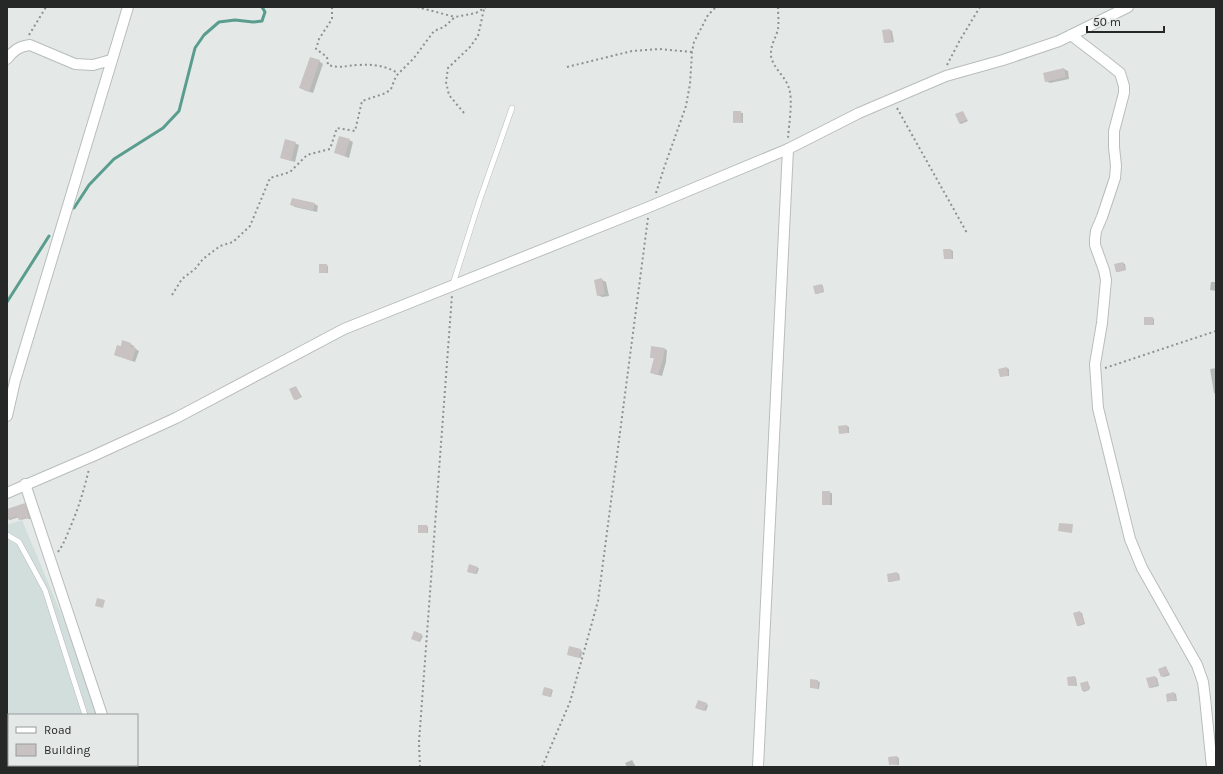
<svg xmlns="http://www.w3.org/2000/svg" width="1223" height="774" font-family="Karla,sans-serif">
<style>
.built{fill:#d1dedb}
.shadow{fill:#0003}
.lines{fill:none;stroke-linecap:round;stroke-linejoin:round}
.stream{stroke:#5a9d8f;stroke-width:3}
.building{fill:#c8c2c2}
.service-casing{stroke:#b8bdbc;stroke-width:6}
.minor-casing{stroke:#b8bdbc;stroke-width:12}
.path{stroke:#8e9190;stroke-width:2;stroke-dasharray:2 3;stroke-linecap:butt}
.service{stroke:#fff;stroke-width:5}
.minor{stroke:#fff;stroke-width:10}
</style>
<rect width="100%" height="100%" fill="#e4e9e8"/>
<path class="built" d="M 22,520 L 62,616 L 98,715 L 9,715 L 9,765 L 112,765 L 112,767 L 7,767 L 7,525 Z"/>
<g class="shadow">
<path d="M 890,30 L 892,31 L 894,42 L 887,43 L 885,42 Z"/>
<path d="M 319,61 L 323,64 L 313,93 L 304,90 Z"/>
<path d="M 1064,69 L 1068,71 L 1069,79 L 1050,83 L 1046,81 Z"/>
<path d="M 734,112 L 743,113 L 743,123 L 734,122 Z"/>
<path d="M 963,112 L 968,121 L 961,124 L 959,123 Z"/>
<path d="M 286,140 L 299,145 L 295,162 L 285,159 Z"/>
<path d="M 349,140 L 353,142 L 349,158 L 336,153 Z"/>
<path d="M 315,204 L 318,206 L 317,212 L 295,207 L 292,205 Z"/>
<path d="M 951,250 L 953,251 L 953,259 L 945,259 Z"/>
<path d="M 1123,263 L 1125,264 L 1126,270 L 1118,272 L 1116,271 L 1115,265 Z"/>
<path d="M 326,265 L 328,266 L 328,273 L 320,273 Z"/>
<path d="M 602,280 L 606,282 L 609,296 L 602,297 L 598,295 L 596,281 Z"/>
<path d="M 1211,282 L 1216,282 L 1216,291 L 1210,290 Z"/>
<path d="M 822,285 L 823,286 L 824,292 L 817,294 L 815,293 Z"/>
<path d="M 1153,318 L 1154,319 L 1154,325 L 1145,324 Z"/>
<path d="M 130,344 L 134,346 L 134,348 L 139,351 L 135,362 L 115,355 L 121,347 Z"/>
<path d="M 664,349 L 667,350 L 666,362 L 662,376 L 654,374 L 655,359 L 651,357 Z"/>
<path d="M 1007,368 L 1009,369 L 1009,376 L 1001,376 Z"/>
<path d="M 1216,368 L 1216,394 L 1214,393 L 1210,369 Z"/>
<path d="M 296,387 L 302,397 L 296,400 L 295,399 Z"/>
<path d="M 847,426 L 849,427 L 849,433 L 840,433 Z"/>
<path d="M 823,492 L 832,493 L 832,505 L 825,505 Z"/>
<path d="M 24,504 L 26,505 L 31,519 L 29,519 L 27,518 L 21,520 L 19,517 L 10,520 L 8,519 L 7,511 Z"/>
<path d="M 427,526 L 428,527 L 428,533 L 419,532 Z"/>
<path d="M 477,568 L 479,568 L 477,574 L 470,572 Z"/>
<path d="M 897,573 L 899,574 L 900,580 L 890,582 L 889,581 Z"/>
<path d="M 1080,612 L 1082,613 L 1085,624 L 1079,626 L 1077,625 Z"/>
<path d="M 415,632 L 423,636 L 420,642 L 412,638 Z"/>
<path d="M 570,648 L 582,651 L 581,658 L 570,655 Z"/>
<path d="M 1166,667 L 1170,675 L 1164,677 L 1162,676 Z"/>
<path d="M 1075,677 L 1076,678 L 1077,686 L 1069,685 Z"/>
<path d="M 1155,677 L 1157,678 L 1159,686 L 1151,688 L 1150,687 L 1148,679 Z"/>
<path d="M 811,680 L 820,682 L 819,689 L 811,688 Z"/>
<path d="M 1087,682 L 1090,687 L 1089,690 L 1084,692 L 1083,691 Z"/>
<path d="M 551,690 L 553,690 L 551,697 L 544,695 Z"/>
<path d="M 1174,693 L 1176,694 L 1177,701 L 1168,701 Z"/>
<path d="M 706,704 L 708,705 L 706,711 L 698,708 Z"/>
<path d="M 897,757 L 899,758 L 899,765 L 890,764 L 890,758 Z"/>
<path d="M 632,760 L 636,767 L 627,767 L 625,763 Z"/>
</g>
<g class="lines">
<g class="stream">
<path d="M 74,208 L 89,185 L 114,159 L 163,128 L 179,111 L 195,48 L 204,35 L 219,22 L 235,20 L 253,22 L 262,21 L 265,12 L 262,7"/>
<path d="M 7,302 L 49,236"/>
</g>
</g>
<g class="building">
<path d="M 890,29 L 892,42 L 884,43 L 882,30 Z"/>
<path d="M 310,57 L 320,60 L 309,92 L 299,88 Z"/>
<path d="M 1064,68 L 1066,77 L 1045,82 L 1043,73 Z"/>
<path d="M 733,111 L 741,111 L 742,122 L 733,123 Z"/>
<path d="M 963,111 L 967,120 L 959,123 L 955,114 Z"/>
<path d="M 339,136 L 350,139 L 345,156 L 334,153 Z"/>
<path d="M 285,139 L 296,142 L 291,161 L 280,158 Z"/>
<path d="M 292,198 L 315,203 L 313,211 L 290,205 Z"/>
<path d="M 943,249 L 951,249 L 952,259 L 944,259 Z"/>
<path d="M 1123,262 L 1125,270 L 1116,272 L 1114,264 Z"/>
<rect x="319" y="264" width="8" height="9"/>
<path d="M 602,278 L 605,294 L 597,296 L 594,280 Z"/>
<path d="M 822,284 L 823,292 L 815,294 L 813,286 Z"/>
<rect x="1144" y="317" width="9" height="8"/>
<path d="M 122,340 L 131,343 L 130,346 L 136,348 L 132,361 L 114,355 L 117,345 L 121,346 Z"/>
<path d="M 651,346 L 665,348 L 663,360 L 658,375 L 650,373 L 654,358 L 650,358 Z"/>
<path d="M 1007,367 L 1008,376 L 1000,377 L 998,369 Z"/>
<path d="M 296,386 L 301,397 L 294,400 L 289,389 Z"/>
<path d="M 847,425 L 848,433 L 839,434 L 838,426 Z"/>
<rect x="822" y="491" width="8" height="14"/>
<path d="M 25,503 L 29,518 L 26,519 L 26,517 L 19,520 L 17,516 L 7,520 L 7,509 Z"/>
<path d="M 1059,523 L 1073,524 L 1072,533 L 1058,531 Z"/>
<rect x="418" y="525" width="9" height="8"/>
<path d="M 469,564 L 478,567 L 475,574 L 467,572 Z"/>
<path d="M 897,572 L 899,580 L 888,582 L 887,574 Z"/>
<path d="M 97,598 L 105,600 L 103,608 L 95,606 Z"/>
<path d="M 1080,611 L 1084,623 L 1077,626 L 1073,613 Z"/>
<path d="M 414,631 L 422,634 L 419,642 L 411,639 Z"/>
<path d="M 569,646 L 581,649 L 579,658 L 567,655 Z"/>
<path d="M 1166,666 L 1169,674 L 1161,677 L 1158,669 Z"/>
<path d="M 1075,676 L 1076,685 L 1068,686 L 1067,677 Z"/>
<path d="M 1155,676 L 1158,685 L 1149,688 L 1146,678 Z"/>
<path d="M 810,679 L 818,680 L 818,688 L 810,688 Z"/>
<path d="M 1088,681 L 1089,686 L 1088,690 L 1082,691 L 1080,683 Z"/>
<path d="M 544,687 L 552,689 L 550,697 L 542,695 Z"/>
<path d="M 1174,692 L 1176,700 L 1167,702 L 1166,694 Z"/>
<path d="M 698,700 L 707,703 L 704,711 L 695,708 Z"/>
<path d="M 897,756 L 898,764 L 889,765 L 888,757 Z"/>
</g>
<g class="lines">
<g class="service-casing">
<g id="service">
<path d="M 453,284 L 479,202 L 512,108"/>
<path d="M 7,535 L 19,542 L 45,590 L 85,715"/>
<path d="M 101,765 L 102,767"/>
</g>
</g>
<g class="minor-casing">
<g id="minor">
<path d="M 1071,35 L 1105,61 L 1120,73 L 1124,86 L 1124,93 L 1114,131 L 1114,147 L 1116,166 L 1115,178 L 1102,217 L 1096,231 L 1095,239 L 1095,245 L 1104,270 L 1106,280 L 1102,323 L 1095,364 L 1098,408 L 1130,539 L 1142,568 L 1197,665 L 1203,682 L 1205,698 L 1212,767"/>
<path d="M 7,59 C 13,51 19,46 30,45 L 75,64 L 93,65 L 111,60"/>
<path d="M 7,416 L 15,381 L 128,7"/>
<path d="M 25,484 L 102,715"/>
<path d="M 7,493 L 93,456 L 176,418 L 344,329 L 649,207 L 788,149 L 859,113 L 946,76 L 1003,60 L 1059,41 L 1128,7"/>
<path d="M 119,765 L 119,767"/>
<path d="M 758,767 L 788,149"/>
</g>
</g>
<g class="path">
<path d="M 332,7 L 332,19 L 319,39 L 316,49 L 327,57 L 328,65 C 342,69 346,65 359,65 C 374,64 385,66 398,73"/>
<path d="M 417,7 L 455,17"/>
<path d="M 778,7 C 778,14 779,22 778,29 C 776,38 770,45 771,56 C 773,68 785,76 789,88 C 793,101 789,124 788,138"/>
<path d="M 29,35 L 46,7"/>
<path d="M 947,65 L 960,40 L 980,7"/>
<path d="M 567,67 L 632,51 L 659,49 L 692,52"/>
<path d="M 897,108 L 967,233"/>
<path d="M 464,113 L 449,95 L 446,82 L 448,68 L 470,47 L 478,36 L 484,9"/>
<path d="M 656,193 L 664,168 L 686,106 L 690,84 L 692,52 L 694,42 L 708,15 L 716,7"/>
<path d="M 172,295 L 182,279 L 195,269 L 203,259 L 220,246 L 233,242 L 250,226 L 270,178 L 290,172 L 307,155 L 330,149 L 337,128 L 355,131 L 362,101 L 386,93 L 391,89 L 396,76 L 414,58 L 434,31 L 444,27 L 455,17 L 476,13 L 486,7"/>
<path d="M 1105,368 L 1216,331"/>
<path d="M 58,552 C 63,545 66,538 69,530 C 78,510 84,490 89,469"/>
<path d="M 420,767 L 419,742 L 452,295"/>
<path d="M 542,767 L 570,702 L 598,601 L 648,218"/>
</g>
<use href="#service" class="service"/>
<use href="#minor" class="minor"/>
</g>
<rect width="1223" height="774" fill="none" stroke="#262827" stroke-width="16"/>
<rect x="8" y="714" width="130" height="52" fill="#e4e9e8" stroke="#989c9b"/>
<rect x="16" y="727" width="20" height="6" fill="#ffffff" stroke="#989c9b"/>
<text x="44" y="734" font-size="12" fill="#262827">Road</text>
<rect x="16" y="744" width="20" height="12" fill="#c8c2c2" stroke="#989c9b"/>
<text x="44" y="754" font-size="12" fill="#262827">Building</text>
<path d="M1087 26v6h77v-6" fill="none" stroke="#262827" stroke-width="2"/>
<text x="1093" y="26" font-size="12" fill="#262827" stroke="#e4e9e8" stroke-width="3" paint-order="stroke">50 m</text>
</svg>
